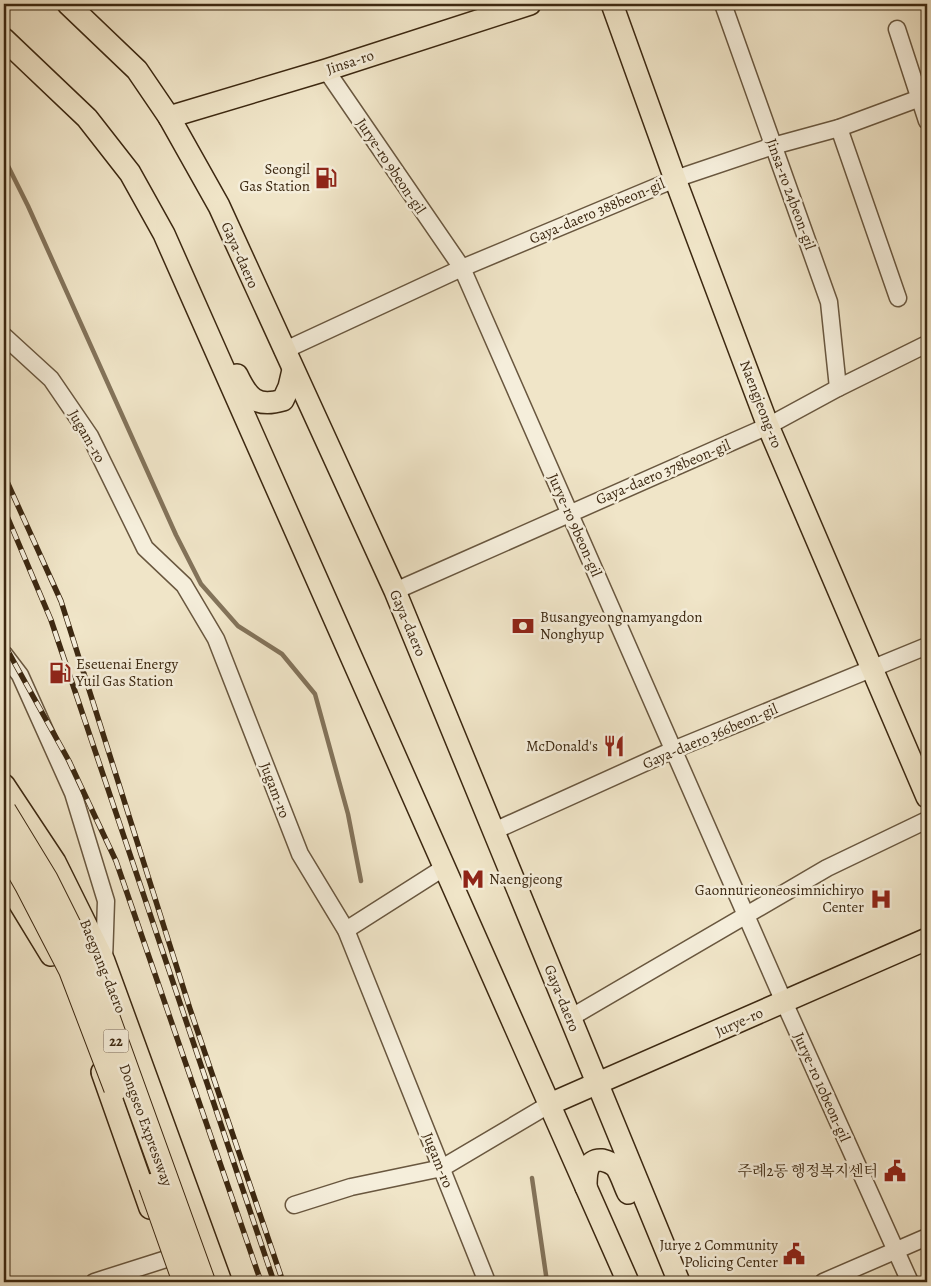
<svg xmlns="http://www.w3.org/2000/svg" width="931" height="1286" font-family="Alegreya,'Noto Serif KR',serif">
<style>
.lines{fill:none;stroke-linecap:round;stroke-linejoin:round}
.stream{stroke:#83735a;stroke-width:4.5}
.minor-casing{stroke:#69573f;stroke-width:19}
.major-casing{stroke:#3c2811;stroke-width:24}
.minor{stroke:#f5eedb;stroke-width:16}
.major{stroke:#f0e5c8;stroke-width:21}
.rail-casing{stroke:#3c2811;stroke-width:5.5}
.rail{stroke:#f5eedb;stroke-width:4;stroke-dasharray:11;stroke-linecap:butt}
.highway-bridge-casing{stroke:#3c2811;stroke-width:26;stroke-linecap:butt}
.highway-bridge{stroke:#f0e5c8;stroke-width:24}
.labels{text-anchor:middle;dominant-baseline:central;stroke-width:5;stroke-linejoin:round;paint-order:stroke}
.shield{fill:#f5eedb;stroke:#74634e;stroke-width:1}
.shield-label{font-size:14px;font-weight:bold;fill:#3c2811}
.street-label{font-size:15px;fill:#3c2811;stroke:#f5eedb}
.poi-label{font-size:15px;fill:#3c2811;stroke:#f5eedb;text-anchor:end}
</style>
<rect width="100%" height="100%" fill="#f0e5c8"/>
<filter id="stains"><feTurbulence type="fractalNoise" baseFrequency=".004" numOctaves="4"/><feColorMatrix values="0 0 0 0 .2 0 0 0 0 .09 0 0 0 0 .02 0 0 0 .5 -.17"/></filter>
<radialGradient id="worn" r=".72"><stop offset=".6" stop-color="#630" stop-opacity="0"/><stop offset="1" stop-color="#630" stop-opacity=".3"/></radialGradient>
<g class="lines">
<g class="stream">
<path d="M 4,158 L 28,206 L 176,535 L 201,584 L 238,626 L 282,654 L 315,694 L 348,814 L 361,881"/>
<path d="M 532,1178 L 547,1282"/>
</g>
<g class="minor-casing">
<g id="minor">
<path d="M 723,4 L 829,302 L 838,388"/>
<path d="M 897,29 L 927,121"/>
<path d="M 326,70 L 462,268 L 784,1002 L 910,1282"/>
<path d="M 839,128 L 898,298"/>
<path d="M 4,336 L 51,379 L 90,436 L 145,548 L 184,585 L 216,639 L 300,854 L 346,930 L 487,1282"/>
<path d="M 283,351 L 462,268 L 675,179 L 773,146 L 839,128 L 920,98"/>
<path d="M 395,591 L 768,426 L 838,388 L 927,344"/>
<path d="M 4,654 L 20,675 L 73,793 L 106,901 L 104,961"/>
<path d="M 494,831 L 673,750 L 927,646"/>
<path d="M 346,930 L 445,867"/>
<path d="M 570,1018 L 827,868 L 927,820"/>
<path d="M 294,1205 L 351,1187 L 442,1168 L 550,1104"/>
<path d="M 94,1282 L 185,1253"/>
<path d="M 823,1282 L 927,1237"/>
</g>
</g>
<g class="major-casing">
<g id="major">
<path d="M 68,4 L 137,70 L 169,117 L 219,206 L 395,591 L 679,1282"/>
<path d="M 612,4 L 675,179 L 768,426 L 927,797"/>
<path d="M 4,39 L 87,118 L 130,173 L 164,234 L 628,1282"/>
<path d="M 169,117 L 326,70 L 530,4"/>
<path d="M 237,375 C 248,398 256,408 283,400 L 289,387 L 293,370"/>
<path d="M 4,785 L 55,862 L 104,961 L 221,1282"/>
<path d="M 4,878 L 51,955"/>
<path d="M 102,1072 L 150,1208"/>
<path d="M 550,1104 L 927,939"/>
<path d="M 586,1187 C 586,1175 586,1159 602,1160 C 606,1161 613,1164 616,1167 C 621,1174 624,1185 628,1193"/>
</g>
</g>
<use href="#minor" class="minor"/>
<use href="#major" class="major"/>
<g class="rail-casing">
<g id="rail">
<path d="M 4,475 L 61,601 L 190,1009 L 283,1282"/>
<path d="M 4,509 L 51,620 L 274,1282"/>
<path d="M 4,644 L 69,761 L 116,861 L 261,1282"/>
</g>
</g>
<use href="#rail" class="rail"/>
<g class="highway-bridge-casing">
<g id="highway-bridge">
<path d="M 4,811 L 46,880 L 89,966 L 203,1282"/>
<path d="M 4,845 L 27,885 L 71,970 L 116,1088"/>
<path d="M 151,1186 L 185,1282"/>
</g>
</g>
<use href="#highway-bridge" class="highway-bridge"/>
</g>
<defs>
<g id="fuel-bare" transform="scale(1.725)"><path d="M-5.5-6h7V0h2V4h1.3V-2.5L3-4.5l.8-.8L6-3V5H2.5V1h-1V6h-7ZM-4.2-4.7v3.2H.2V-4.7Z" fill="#8f2418" stroke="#f5eedb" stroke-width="2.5" paint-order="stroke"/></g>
<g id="bank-bare" transform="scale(1.725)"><path d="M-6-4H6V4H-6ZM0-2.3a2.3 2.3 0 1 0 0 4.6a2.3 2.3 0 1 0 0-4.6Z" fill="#8f2418" stroke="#f5eedb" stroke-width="2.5" paint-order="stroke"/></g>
<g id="restaurant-bare" transform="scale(1.725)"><path d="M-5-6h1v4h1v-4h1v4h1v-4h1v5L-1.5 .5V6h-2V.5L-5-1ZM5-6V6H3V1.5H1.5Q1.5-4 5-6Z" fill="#8f2418" stroke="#f5eedb" stroke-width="2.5" paint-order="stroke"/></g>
<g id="metro-bare" transform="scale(1.725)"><path d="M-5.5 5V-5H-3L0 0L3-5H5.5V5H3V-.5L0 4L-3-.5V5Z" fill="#8f2418" stroke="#f5eedb" stroke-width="2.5" paint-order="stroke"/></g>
<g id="hospital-bare" transform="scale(1.725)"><path d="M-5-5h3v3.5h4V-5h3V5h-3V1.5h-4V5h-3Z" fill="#8f2418" stroke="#f5eedb" stroke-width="2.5" paint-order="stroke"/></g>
<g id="civic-bare" transform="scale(1.725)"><path d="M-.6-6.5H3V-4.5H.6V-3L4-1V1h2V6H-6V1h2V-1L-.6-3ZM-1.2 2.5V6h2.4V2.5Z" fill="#8f2418" stroke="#f5eedb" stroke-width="2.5" paint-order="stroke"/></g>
</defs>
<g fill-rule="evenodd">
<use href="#fuel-bare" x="326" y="178"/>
<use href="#bank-bare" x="523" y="626"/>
<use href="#fuel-bare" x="60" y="673"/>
<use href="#restaurant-bare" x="614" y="746"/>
<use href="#metro-bare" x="473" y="879"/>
<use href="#hospital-bare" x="881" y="899"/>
<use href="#civic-bare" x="895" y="1171"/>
<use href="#civic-bare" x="794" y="1254"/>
</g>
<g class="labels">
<rect class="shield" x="103.5" y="1029.5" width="25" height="23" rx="4"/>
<g class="shield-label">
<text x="116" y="1041">22</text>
</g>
<g class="street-label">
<text transform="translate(350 62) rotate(-18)">Jinsa-ro</text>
<text transform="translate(391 166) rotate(56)">Jurye-ro 9beon-gil</text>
<text transform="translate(791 194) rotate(70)">Jinsa-ro 24beon-gil</text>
<text transform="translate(597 211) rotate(-23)">Gaya-daero 388beon-gil</text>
<text transform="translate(240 255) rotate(66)">Gaya-daero</text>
<text transform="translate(761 404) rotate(69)">Naengjeong-ro</text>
<text transform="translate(87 436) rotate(60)">Jugam-ro</text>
<text transform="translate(663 472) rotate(-23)">Gaya-daero 378beon-gil</text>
<text transform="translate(575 525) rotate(66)">Jurye-ro 9beon-gil</text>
<text transform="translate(408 623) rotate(67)">Gaya-daero</text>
<text transform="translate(710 736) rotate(-23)">Gaya-daero 366beon-gil</text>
<text transform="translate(275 790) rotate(69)">Jugam-ro</text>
<text transform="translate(103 966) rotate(68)">Baegyang-daero</text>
<text transform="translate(562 998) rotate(68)">Gaya-daero</text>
<text transform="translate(739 1022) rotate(-24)">Jurye-ro</text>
<text transform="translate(822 1087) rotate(66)">Jurye-ro 10beon-gil</text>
<text transform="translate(146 1125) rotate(70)">Dongseo Expressway</text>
<text transform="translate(438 1160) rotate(68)">Jugam-ro</text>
</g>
<g class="poi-label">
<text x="310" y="169">Seongil<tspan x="310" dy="17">Gas Station</tspan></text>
<text x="540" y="617" text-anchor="start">Busangyeongnamyangdon<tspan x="540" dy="17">Nonghyup</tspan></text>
<text x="76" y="664" text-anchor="start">Eseuenai Energy<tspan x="76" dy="17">Yuil Gas Station</tspan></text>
<text x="598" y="746">McDonald's</text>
<text x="489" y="879" text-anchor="start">Naengjeong</text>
<text x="864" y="890">Gaonnurieoneosimnichiryo<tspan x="864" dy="17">Center</tspan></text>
<text x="878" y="1171">주례2동 행정복지센터</text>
<text x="778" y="1245">Jurye 2 Community<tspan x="778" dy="17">Policing Center</tspan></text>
</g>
</g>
<rect width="931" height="1286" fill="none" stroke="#f0e5c8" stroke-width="20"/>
<rect x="5" y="5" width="921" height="1276" fill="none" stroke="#3c2811" stroke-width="2.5"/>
<rect x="10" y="10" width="911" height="1266" fill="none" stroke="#3c2811"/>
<rect width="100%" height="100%" filter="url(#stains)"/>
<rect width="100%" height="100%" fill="url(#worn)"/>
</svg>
